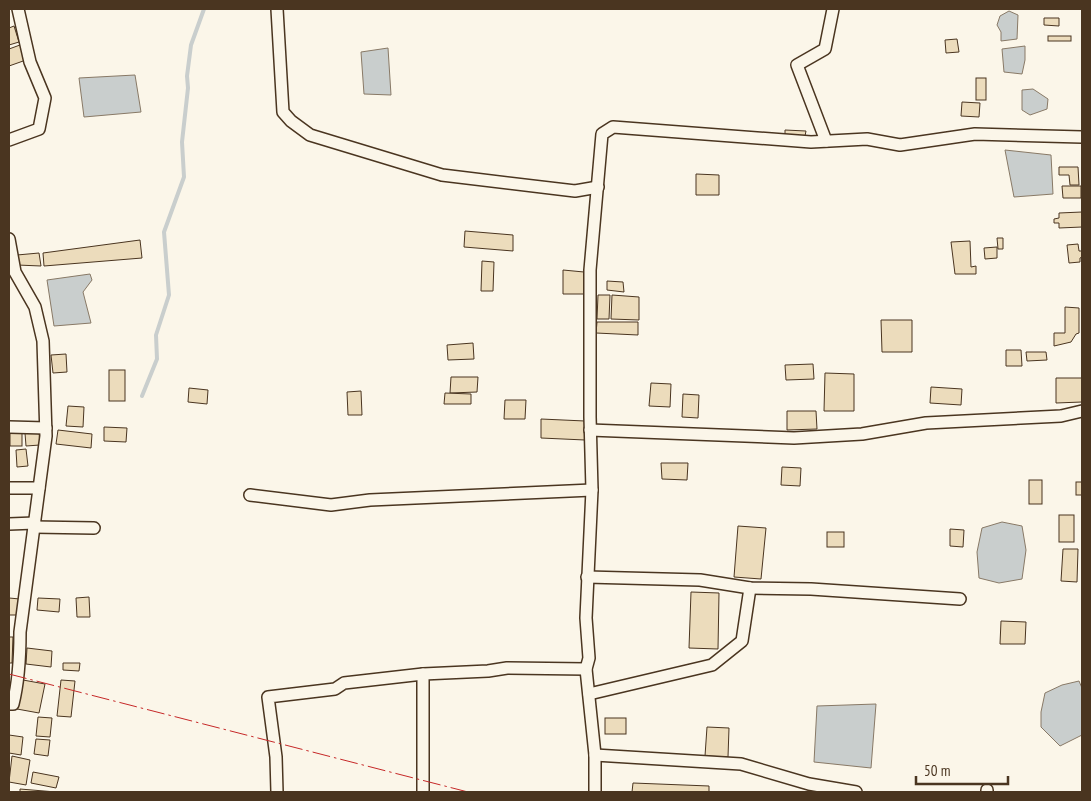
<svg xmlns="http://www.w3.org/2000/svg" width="1091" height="801" font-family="'PT Sans Narrow',sans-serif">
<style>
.water{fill:#c9cecd;stroke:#887966}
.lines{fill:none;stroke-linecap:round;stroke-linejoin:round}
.stream{stroke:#c9cecd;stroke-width:4}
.building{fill:#ecdcbc;stroke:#4a3520}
.minor-casing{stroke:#4a3520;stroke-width:14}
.minor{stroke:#fbf6e9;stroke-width:11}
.power{stroke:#c62828;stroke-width:1;stroke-dasharray:18 4 2.5 4;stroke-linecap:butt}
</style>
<rect width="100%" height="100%" fill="#fbf6e9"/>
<g class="water">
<path d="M 1009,11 L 1018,15 L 1017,39 L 1001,41 L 1001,32 L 997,25 L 1000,16 Z"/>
<path d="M 1025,46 L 1025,60 L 1022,74 L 1004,72 L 1002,49 Z"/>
<path d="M 388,48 L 391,95 L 364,94 L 361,52 Z"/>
<path d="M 135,75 L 141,112 L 84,117 L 79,78 Z"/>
<path d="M 1033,89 L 1048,99 L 1047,109 L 1030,115 L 1022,110 L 1022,90 Z"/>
<path d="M 1005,150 L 1051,155 L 1053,194 L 1014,197 Z"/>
<path d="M 90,274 L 92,280 L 83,292 L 91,323 L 54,326 L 47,280 Z"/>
<path d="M 1002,522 L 1022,526 L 1026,550 L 1022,579 L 999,583 L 979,578 L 977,552 L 982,528 Z"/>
<path d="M 1079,681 L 1082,688 L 1082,735 L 1060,746 L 1041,727 L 1041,712 L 1045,693 L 1062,685 Z"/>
<path d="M 876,704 L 871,768 L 814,762 L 817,706 Z"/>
</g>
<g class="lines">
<path class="stream" d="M 142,396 L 157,359 L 156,335 L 169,295 L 164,232 L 184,177 L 182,142 L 188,88 L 187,76 L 191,45 L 204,9"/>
</g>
<g class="building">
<path d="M 1044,18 L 1059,18 L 1059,26 L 1044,25 Z"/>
<path d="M 14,26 L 19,42 L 9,45 L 9,28 Z"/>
<rect x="1048" y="36" width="23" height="5"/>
<path d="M 957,39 L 959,52 L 946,53 L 945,40 Z"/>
<path d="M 20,45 L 26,60 L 9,66 L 9,49 Z"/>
<rect x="976" y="78" width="10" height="22"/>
<path d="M 962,102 L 980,103 L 979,117 L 961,116 Z"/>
<path d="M 785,130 L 806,131 L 805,136 L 785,135 Z"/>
<path d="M 1059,167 L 1078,167 L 1079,185 L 1070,185 L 1069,175 L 1059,175 Z"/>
<path d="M 696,174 L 719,175 L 719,195 L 696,195 Z"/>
<path d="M 1062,186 L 1081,186 L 1081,198 L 1063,198 Z"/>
<path d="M 1082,212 L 1082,227 L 1059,228 L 1059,223 L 1054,223 L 1054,219 L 1059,218 L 1059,213 Z"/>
<path d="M 465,231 L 513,235 L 513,251 L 464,247 Z"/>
<path d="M 997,238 L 1003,238 L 1003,249 L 998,249 Z"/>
<path d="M 140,240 L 142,258 L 44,266 L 43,253 Z"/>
<path d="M 970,241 L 971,267 L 976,266 L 976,274 L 955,274 L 951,242 Z"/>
<path d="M 1078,244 L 1079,251 L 1082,251 L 1082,257 L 1080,258 L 1080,262 L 1069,263 L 1067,245 Z"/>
<path d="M 997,247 L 997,258 L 985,259 L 984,248 Z"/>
<path d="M 39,253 L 41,266 L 17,265 L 17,255 Z"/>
<path d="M 482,261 L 494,262 L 493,291 L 481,291 Z"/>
<path d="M 563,270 L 584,272 L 584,294 L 563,294 Z"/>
<path d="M 607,281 L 623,282 L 624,292 L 607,290 Z"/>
<path d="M 598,295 L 610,295 L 609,319 L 597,319 Z"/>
<path d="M 612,295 L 639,297 L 639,320 L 611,319 Z"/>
<path d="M 1065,307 L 1079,308 L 1079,333 L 1076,334 L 1071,342 L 1054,346 L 1054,333 L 1065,333 Z"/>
<path d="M 881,320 L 912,320 L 912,352 L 882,352 Z"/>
<path d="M 597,322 L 638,322 L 638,335 L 596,333 Z"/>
<path d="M 473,343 L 474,359 L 448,360 L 447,345 Z"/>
<path d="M 1006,350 L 1021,350 L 1022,366 L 1006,366 Z"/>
<path d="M 1026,352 L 1046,352 L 1047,360 L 1027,361 Z"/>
<path d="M 66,354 L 67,372 L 53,373 L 51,355 Z"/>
<path d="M 813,364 L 814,379 L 786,380 L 785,365 Z"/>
<rect x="109" y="370" width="16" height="31"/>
<path d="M 825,373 L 854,374 L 854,411 L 824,411 Z"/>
<path d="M 451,377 L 478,377 L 477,392 L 450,393 Z"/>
<path d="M 1056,378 L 1082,378 L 1082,402 L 1056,403 Z"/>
<path d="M 651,383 L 671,384 L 670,407 L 649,406 Z"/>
<path d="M 931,387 L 962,389 L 961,405 L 930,403 Z"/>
<path d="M 189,388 L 208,390 L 207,404 L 188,402 Z"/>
<path d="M 361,391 L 362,415 L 348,415 L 347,392 Z"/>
<path d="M 445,393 L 471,394 L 471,404 L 444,404 Z"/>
<path d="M 683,394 L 699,395 L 698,418 L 682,417 Z"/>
<path d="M 505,400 L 526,400 L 525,419 L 504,419 Z"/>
<path d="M 68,406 L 84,407 L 83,427 L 66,426 Z"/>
<path d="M 787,411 L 816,411 L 817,429 L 787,430 Z"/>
<path d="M 541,419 L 585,421 L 585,440 L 541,438 Z"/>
<path d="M 104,427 L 127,428 L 126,442 L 104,441 Z"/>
<path d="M 58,430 L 92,434 L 91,448 L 56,444 Z"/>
<rect x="10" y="432" width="12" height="14"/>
<path d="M 39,432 L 40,445 L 26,446 L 25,433 Z"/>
<path d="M 26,449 L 28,466 L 17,467 L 16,450 Z"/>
<path d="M 661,463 L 688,463 L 687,480 L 662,479 Z"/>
<path d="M 782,467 L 801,468 L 800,486 L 781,485 Z"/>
<rect x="1029" y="480" width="13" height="24"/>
<rect x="1076" y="482" width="6" height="13"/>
<rect x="1059" y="515" width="15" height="27"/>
<path d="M 738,526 L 766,528 L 761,579 L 734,577 Z"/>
<path d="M 950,529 L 964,530 L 963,547 L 950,546 Z"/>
<rect x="827" y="532" width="17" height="15"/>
<path d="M 1063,549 L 1078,549 L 1077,582 L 1061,581 Z"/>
<path d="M 691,592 L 719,593 L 718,649 L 689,648 Z"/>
<path d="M 89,597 L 90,617 L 77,617 L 76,598 Z"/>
<path d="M 9,598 L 20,599 L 19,615 L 9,615 Z"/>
<path d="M 38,598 L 60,599 L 59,612 L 37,610 Z"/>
<path d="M 1001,621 L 1026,622 L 1025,644 L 1000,644 Z"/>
<path d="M 9,637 L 13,637 L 12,663 L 9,663 Z"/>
<path d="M 27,648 L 52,651 L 51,667 L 26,664 Z"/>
<path d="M 63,663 L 80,663 L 79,671 L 63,670 Z"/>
<path d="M 23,680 L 45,684 L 39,713 L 17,709 Z"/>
<path d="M 61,680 L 75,681 L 71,717 L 57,716 Z"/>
<path d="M 38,717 L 52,718 L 50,737 L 36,736 Z"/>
<rect x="605" y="718" width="21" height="16"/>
<path d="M 707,727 L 729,728 L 728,757 L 705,756 Z"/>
<path d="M 9,735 L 23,737 L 21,755 L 9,753 Z"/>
<path d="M 36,739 L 50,740 L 48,756 L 34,754 Z"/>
<path d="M 12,756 L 30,760 L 26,785 L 9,782 Z"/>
<path d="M 33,772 L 59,777 L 56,788 L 31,783 Z"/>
<path d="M 633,783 L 709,786 L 709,792 L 632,792 Z"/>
<path d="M 20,789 L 56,792 L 20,792 Z"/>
</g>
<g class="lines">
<g class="minor-casing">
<g id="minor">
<path d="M 277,9 L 283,112 L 291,121 L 310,135 L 442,175 L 575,191 L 598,187"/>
<path d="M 9,140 L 39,129 L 45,98 L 30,62 L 18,9"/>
<path d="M 826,141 L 797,65 L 825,49 L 833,9"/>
<path d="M 9,239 L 15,272 L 35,307 L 43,341 L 46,436 L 20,632 C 20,657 19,680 13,704 L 9,704"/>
<path d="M 9,427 L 46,428"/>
<path d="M 590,430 L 794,438 L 862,434 L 926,423 L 1061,416 L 1082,411"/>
<path d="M 9,488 L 39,488"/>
<path d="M 250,495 L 331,505 L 370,500 L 592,490"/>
<path d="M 9,524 L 35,523"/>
<path d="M 34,527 L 94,528"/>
<path d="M 587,577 L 700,580 L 750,588 L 811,589 L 960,599"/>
<path d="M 589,694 L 712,665 L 742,641 L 750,588"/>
<path d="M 595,755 L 741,764 L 809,784 L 856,792"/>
<path d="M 987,790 L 987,792"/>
<path d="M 277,792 L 276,757 L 268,697 L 335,689 L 344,683 L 423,674 L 488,671 L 507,668 L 586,669"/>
<path d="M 423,792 L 423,674"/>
<path d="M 595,792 L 595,755 L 586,669 L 589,658 L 586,618 L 592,490 L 590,417 L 590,270 L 602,134 L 613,127 L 811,142 L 867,139 L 900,145 L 975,134 L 1082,137"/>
</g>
</g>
<use href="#minor" class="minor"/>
<path class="power" d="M 9,674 L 468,792"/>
</g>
<rect width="1091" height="801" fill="none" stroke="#4a3520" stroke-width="20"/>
<path d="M916 776v8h92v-8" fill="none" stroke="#4a3520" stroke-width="2.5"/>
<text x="924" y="776" font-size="15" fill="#4a3520" stroke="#fbf6e9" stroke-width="4" paint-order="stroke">50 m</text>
</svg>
